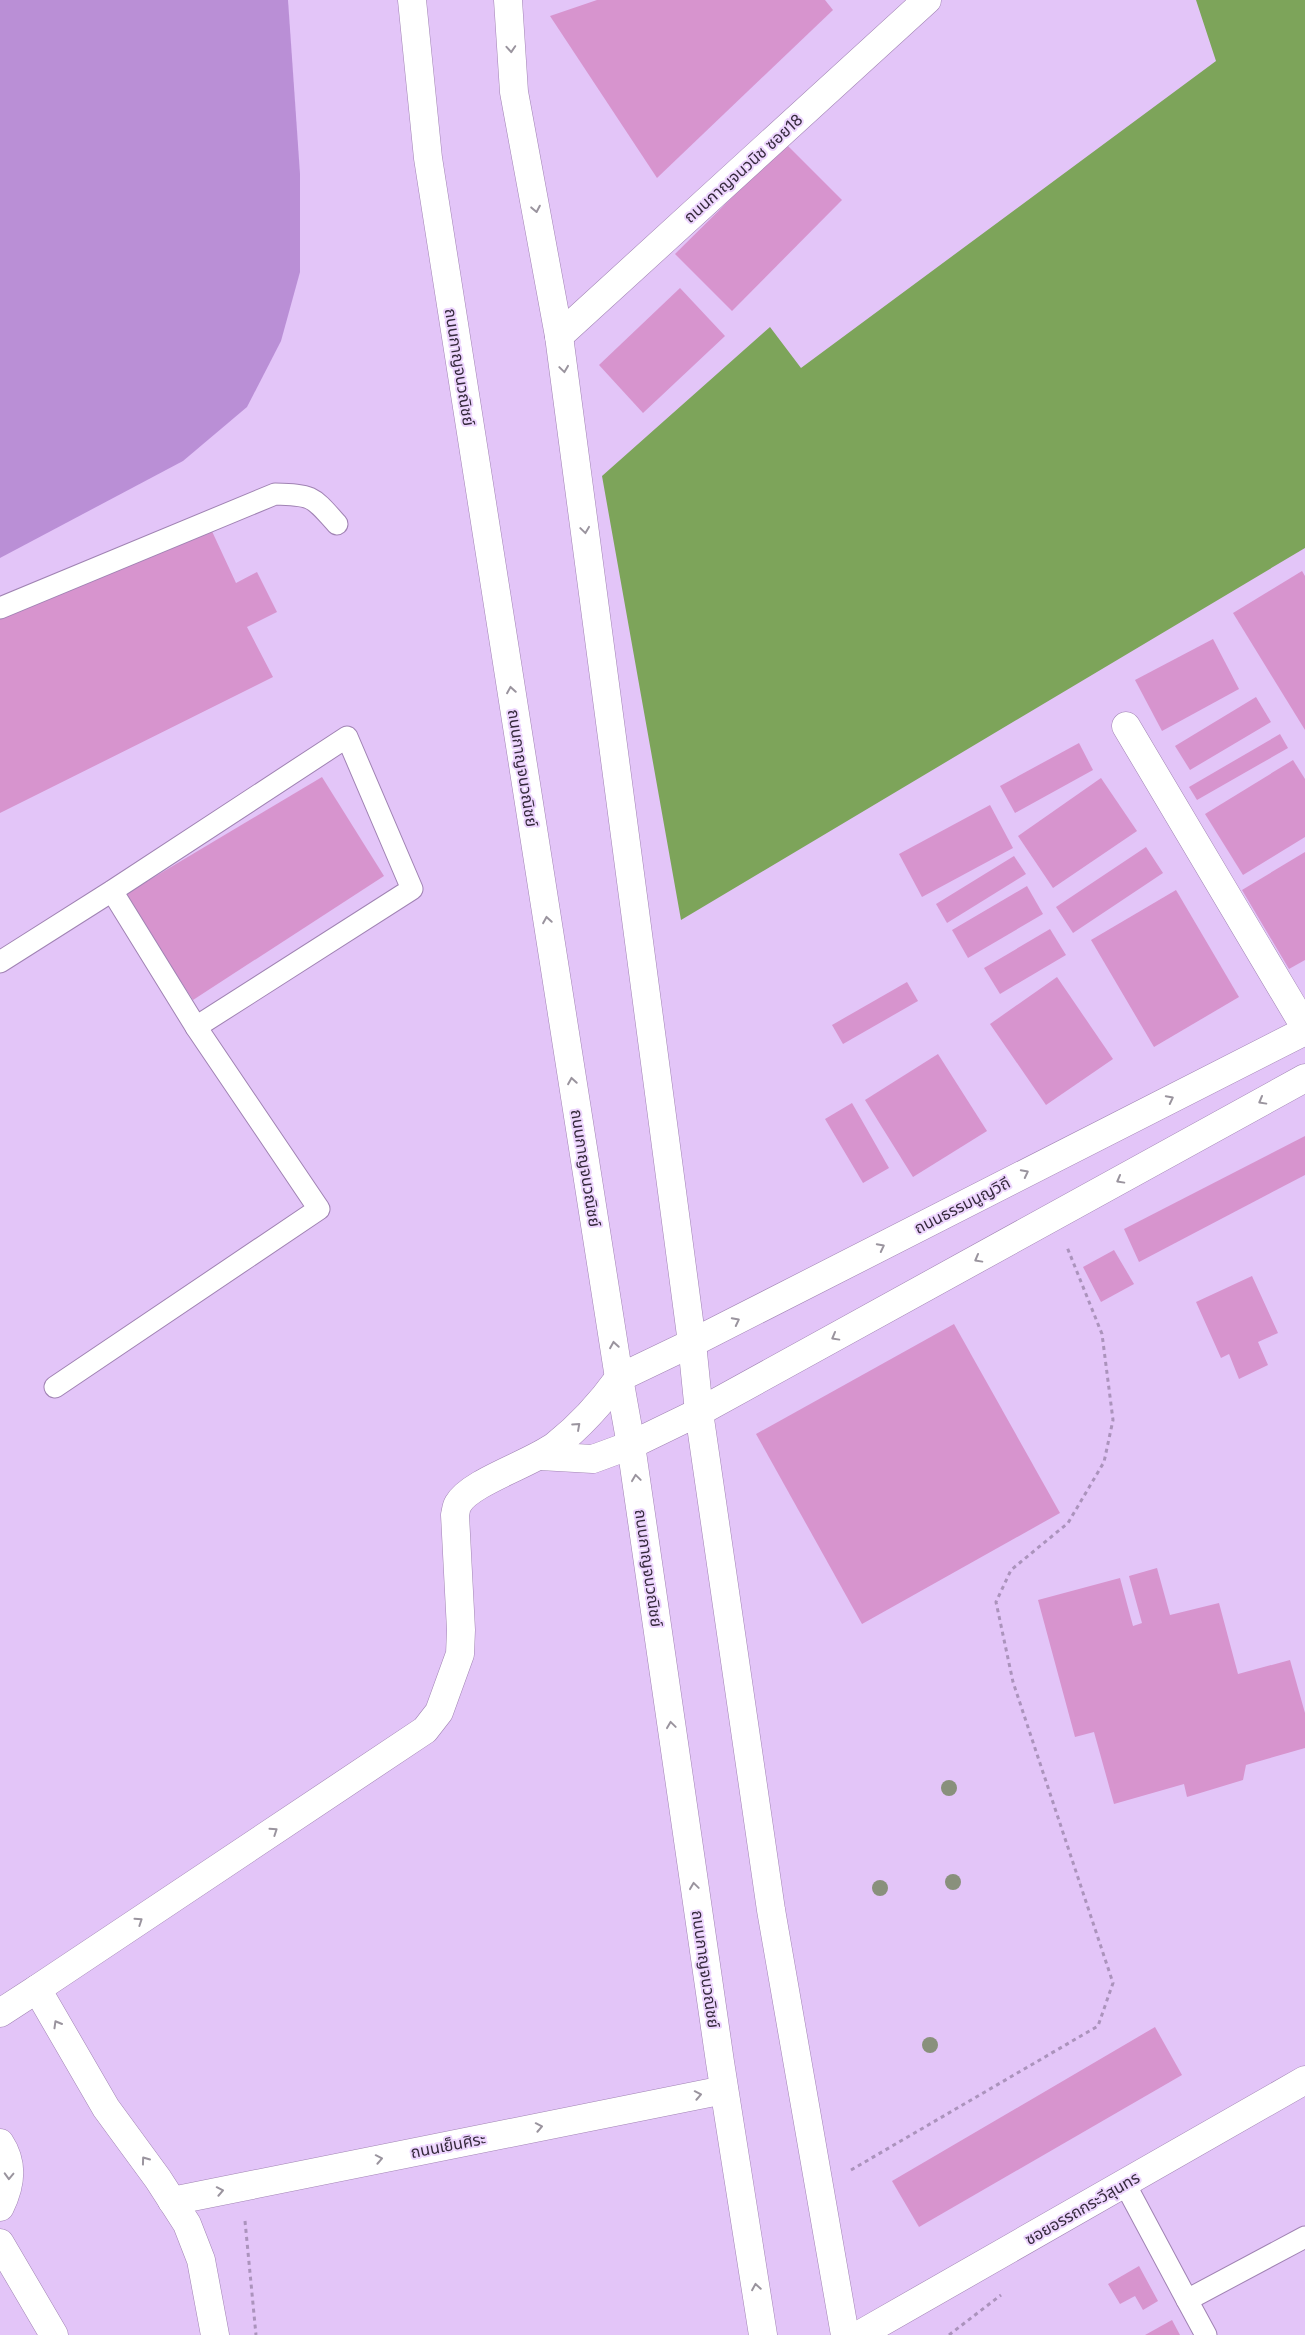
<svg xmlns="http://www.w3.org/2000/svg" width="1305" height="2335" font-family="Inter,'Noto Sans Thai',sans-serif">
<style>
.forest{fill:#7da45a}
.water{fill:#ba8fd6}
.building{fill:#d794ce}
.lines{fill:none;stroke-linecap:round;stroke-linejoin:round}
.lane-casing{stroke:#a083b3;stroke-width:23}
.street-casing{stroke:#a083b3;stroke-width:29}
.secondary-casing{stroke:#a083b3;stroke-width:29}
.primary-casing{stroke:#a083b3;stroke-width:29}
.path{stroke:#ab93bc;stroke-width:3;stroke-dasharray:4 4;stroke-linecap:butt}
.lane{stroke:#fff;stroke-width:21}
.street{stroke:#fff;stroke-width:28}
.secondary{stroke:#fff;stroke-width:28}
.primary{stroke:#fff;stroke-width:28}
.tree{fill:#89907c}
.oneway{stroke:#9a949e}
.labels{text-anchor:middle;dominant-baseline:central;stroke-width:4;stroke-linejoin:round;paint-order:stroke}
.street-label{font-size:16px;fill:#35293c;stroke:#edd5fe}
</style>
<rect width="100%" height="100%" fill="#e3c5f8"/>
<path class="forest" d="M 1196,0 L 1305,0 L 1305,548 L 681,920 L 602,476 L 770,327 L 801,368 L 1216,61 Z"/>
<path class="water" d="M 0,0 L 288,0 L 300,174 L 300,272 L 281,341 L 247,407 L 183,461 L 0,558 Z"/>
<g class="building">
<path d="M 597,0 L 825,0 L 833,10 L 657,178 L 550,16 Z"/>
<path d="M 786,144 L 842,200 L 732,311 L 675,254 Z"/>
<path d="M 680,288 L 725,336 L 643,413 L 599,365 Z"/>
<path d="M 210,527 L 236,583 L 257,572 L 277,612 L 247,627 L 273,677 L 0,813 L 0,618 Z"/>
<path d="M 1302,571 L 1305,576 L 1305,730 L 1233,613 Z"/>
<path d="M 1213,639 L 1239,689 L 1162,731 L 1135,680 Z"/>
<path d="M 1256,697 L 1271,722 L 1190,770 L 1175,746 Z"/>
<path d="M 1280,734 L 1288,748 L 1197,800 L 1189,787 Z"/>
<path d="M 1079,743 L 1093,770 L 1015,813 L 1000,786 Z"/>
<path d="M 1293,760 L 1305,779 L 1305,837 L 1243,875 L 1205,814 Z"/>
<path d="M 322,777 L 384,876 L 193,1000 L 124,895 Z"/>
<path d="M 1101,778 L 1137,831 L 1053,888 L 1018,836 Z"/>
<path d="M 990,805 L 1013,848 L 922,897 L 899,854 Z"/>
<path d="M 1146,847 L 1163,873 L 1073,933 L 1056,907 Z"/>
<path d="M 1305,852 L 1305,960 L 1289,969 L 1242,890 Z"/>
<path d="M 1014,856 L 1026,874 L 947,923 L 936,904 Z"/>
<path d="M 1027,886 L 1043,914 L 968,958 L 952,930 Z"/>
<path d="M 1176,890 L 1239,997 L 1154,1047 L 1091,940 Z"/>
<path d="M 1050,929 L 1066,955 L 1000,994 L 984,968 Z"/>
<path d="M 1057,977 L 1113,1059 L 1046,1105 L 990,1024 Z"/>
<path d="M 907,982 L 918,1001 L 843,1044 L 832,1025 Z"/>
<path d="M 938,1054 L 987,1131 L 913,1177 L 865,1100 Z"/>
<path d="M 852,1103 L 889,1168 L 863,1183 L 825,1119 Z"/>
<path d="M 1305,1136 L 1305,1175 L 1139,1262 L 1124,1229 Z"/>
<path d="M 1114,1250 L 1134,1284 L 1101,1302 L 1083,1267 Z"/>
<path d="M 1252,1276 L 1278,1333 L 1258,1342 L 1268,1365 L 1239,1379 L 1229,1354 L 1221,1358 L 1196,1302 Z"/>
<path d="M 954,1324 L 1060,1513 L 862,1624 L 756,1434 Z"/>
<path d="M 1157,1568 L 1170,1615 L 1219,1603 L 1238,1674 L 1290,1660 L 1305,1713 L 1305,1748 L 1246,1765 L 1243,1780 L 1187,1797 L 1184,1784 L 1114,1804 L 1094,1732 L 1075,1737 L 1038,1600 L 1120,1578 L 1133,1626 L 1142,1623 L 1129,1576 Z"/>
<path d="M 1155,2027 L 1182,2075 L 919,2227 L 892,2181 Z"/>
<path d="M 1139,2266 L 1158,2301 L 1143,2310 L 1135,2296 L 1120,2304 L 1108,2284 Z"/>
<path d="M 1172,2320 L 1180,2335 L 1145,2335 Z"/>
</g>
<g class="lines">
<g class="lane-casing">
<g id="lane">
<path d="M 0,608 L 275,494 C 313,495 312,496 337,524"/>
<path d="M 0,962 L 112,891 L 347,737 L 412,889 L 196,1027 L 112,891"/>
<path d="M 55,1387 L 319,1209 L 196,1027"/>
<path d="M 1125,2184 L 1187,2300 L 1305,2237"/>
<path d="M 1187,2300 L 1206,2335"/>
</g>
</g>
<g class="street-casing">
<g id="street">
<path d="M 559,336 L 927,0"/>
<path d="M 1126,726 L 1305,1027"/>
<path d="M 540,1456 L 593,1459 L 631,1445"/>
<path d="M 0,2013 L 37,1989"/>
<path d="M 0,2143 C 14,2164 11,2185 0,2207"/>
<path d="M 172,2201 L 724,2090"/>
<path d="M 0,2243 L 54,2335"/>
<path d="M 215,2335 L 201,2260 L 187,2224 L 158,2179 L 106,2108 L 37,1989 L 425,1730 L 439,1712 L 460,1654 L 461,1630 L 455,1515 C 456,1511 456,1507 458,1504 C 470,1482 533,1463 556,1445 C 580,1426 601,1403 619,1378"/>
</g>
</g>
<g class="secondary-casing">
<g id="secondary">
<path d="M 619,1378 L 692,1343 L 1305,1031"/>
<path d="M 631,1445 L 699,1412 L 1305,1078"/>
<path d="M 859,2335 L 1305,2080"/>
</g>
</g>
<g class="primary-casing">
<g id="primary">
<path d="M 412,0 L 428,158 L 619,1378 L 631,1445 L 720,2062 L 763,2335"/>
<path d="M 508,0 L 514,92 L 559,336 L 692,1343 L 699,1412 L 771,1910 L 845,2335"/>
</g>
</g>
<g class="path">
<path d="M 851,2170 L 1098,2026 L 1113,1983 L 1013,1682 L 996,1602 L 1011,1570 L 1068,1523 L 1104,1462 L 1113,1420 L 1102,1334 L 1067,1247"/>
<path d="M 245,2221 L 256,2335"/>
<path d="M 949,2335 L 1001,2295"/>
</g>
<use href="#lane" class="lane"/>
<use href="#street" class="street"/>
<use href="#secondary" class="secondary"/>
<use href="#primary" class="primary"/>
</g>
<g class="tree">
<circle cx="949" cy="1788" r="8"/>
<circle cx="953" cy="1882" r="8"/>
<circle cx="880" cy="1888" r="8"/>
<circle cx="930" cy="2045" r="8"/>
</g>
<defs><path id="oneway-chevron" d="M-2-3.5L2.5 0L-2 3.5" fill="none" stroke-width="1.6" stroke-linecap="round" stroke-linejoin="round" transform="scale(1.25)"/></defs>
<g class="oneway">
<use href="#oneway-chevron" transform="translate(511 49) rotate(86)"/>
<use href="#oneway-chevron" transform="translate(536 209) rotate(79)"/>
<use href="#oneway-chevron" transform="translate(564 369) rotate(82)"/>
<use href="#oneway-chevron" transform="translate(585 530) rotate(82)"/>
<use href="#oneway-chevron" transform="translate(511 690) rotate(-99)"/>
<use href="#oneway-chevron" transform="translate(547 920) rotate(-99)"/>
<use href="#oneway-chevron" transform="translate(572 1081) rotate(-99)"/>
<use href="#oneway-chevron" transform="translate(1170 1099) rotate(-27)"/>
<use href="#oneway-chevron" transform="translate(1262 1101) rotate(151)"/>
<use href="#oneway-chevron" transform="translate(1025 1173) rotate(-27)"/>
<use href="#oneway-chevron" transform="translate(1120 1180) rotate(151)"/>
<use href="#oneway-chevron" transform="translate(881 1247) rotate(-27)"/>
<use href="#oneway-chevron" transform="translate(978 1259) rotate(151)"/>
<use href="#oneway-chevron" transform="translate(736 1321) rotate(-27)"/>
<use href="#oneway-chevron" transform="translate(835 1337) rotate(151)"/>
<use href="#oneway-chevron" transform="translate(614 1345) rotate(-99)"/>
<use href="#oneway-chevron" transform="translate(577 1426) rotate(-42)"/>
<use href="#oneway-chevron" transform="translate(636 1478) rotate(-98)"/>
<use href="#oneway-chevron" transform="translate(671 1725) rotate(-98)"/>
<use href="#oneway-chevron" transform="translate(274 1831) rotate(-34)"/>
<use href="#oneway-chevron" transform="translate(694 1886) rotate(-98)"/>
<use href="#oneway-chevron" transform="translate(139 1921) rotate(-34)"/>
<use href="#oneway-chevron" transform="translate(57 2024) rotate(-120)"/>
<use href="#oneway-chevron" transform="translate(698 2095) rotate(-11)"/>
<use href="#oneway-chevron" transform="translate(539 2127) rotate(-11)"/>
<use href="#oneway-chevron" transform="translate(379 2159) rotate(-11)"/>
<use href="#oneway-chevron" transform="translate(145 2160) rotate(-126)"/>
<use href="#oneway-chevron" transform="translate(9 2176) rotate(92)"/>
<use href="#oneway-chevron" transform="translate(220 2191) rotate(-11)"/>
<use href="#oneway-chevron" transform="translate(756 2287) rotate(-99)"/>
</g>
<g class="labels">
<g class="street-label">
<text transform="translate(743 168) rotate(-42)">ถนนกาญจนวนิช ซอย18</text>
<text transform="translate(460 367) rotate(81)">ถนนกาญจนวณิชย์</text>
<text transform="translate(523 768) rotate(81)">ถนนกาญจนวณิชย์</text>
<text transform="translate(586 1168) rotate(81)">ถนนกาญจนวณิชย์</text>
<text transform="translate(962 1205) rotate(-27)">ถนนธรรมนูญวิถี</text>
<text transform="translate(649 1568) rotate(82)">ถนนกาญจนวณิชย์</text>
<text transform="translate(706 1969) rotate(82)">ถนนกาญจนวณิชย์</text>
<text transform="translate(448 2145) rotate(-11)">ถนนเย็นศิระ</text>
<text transform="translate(1082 2208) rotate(-30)">ซอยอรรถกระวีสุนทร</text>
</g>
</g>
</svg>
